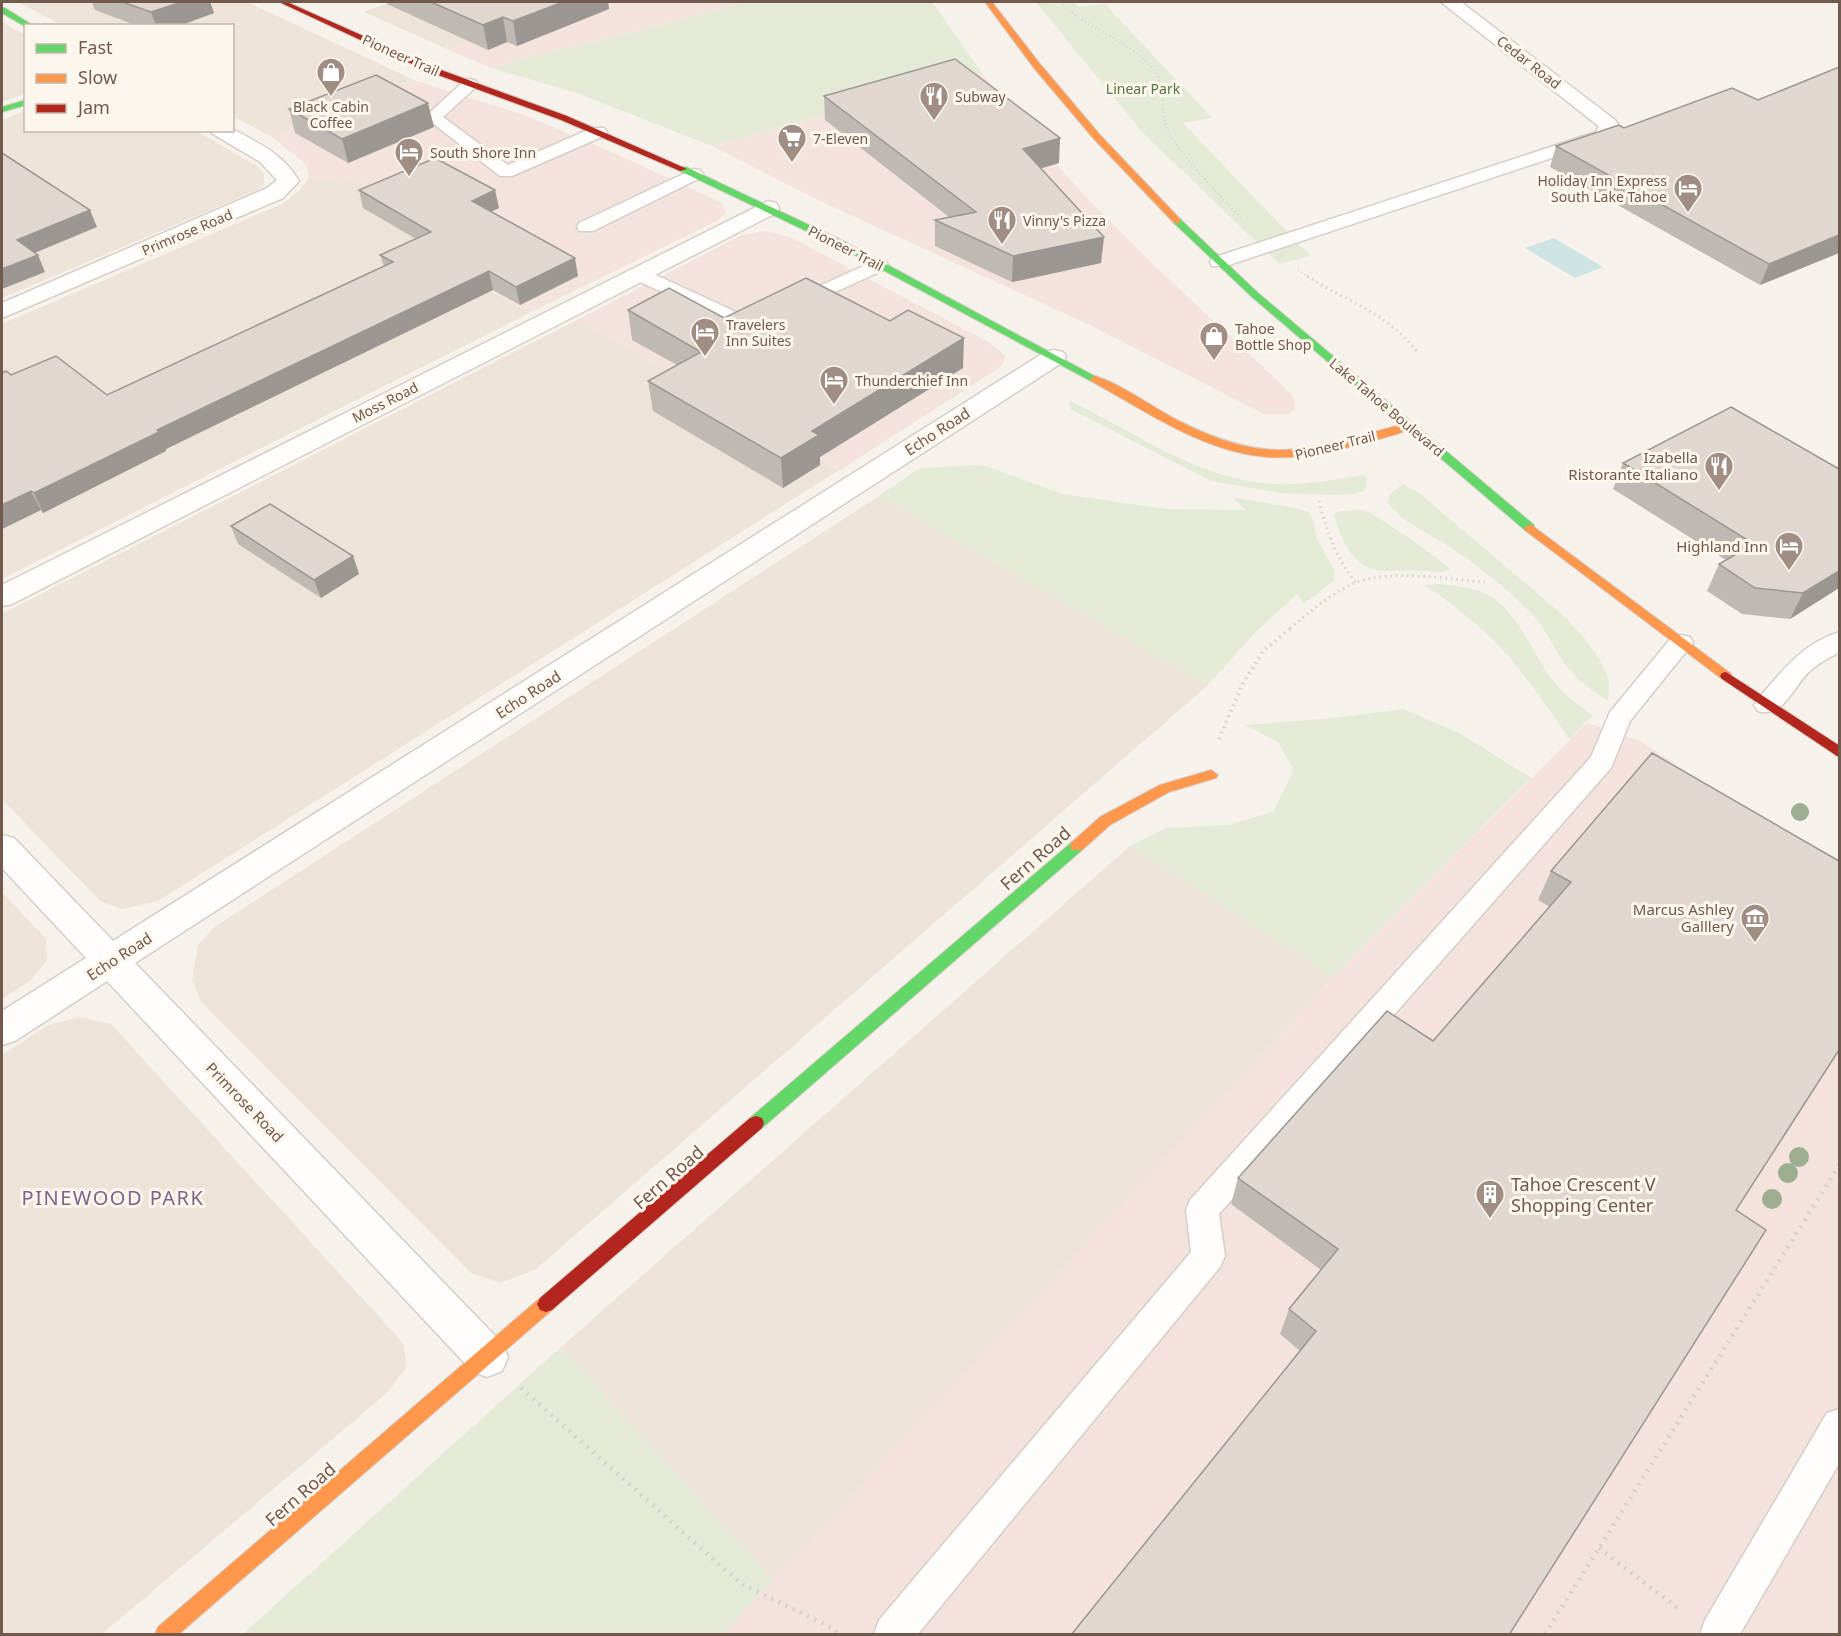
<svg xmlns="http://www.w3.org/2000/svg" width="1841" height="1636" font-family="'Noto Sans',sans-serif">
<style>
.residential{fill:#eee3d8}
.commercial{fill:#f3e3dc}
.green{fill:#e3ebd6}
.water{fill:#cde3e4}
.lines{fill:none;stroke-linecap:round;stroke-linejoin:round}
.lane-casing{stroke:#d5cec9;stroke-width:3}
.street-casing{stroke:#d5cec9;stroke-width:3}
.fast-casing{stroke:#d5cec8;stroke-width:2}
.slow-casing{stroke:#d5cec8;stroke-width:2}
.jam-casing{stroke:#d5cec8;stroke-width:2}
.path-far3{stroke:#d7d0cb;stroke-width:2;stroke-dasharray:1 3;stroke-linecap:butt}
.path-far2{stroke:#d7d0cb;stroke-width:3;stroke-dasharray:1.5 4;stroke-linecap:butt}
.path-far1{stroke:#d7d0cb;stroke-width:4;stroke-dasharray:1.5 4.5;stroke-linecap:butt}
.path{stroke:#d7d0cb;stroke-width:4.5;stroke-dasharray:2 6;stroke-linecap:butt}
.lane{fill:#fefdfc;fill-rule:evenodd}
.street{fill:#fefdfc;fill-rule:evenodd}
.fast{fill:#63d668;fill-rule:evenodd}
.slow{fill:#ff974d;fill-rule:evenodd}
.jam{fill:#b3261e;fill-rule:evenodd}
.tree{fill:#9dad90}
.wall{fill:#c0b9b3}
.shaded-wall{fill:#9c9692}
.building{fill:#dfd7d0;stroke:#9c9692;stroke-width:1.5}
.labels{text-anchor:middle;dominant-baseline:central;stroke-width:6;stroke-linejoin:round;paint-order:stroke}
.far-street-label{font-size:14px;fill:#71594d;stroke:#fdf6ec}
.far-park-label{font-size:14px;fill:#557646;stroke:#fdf6ec}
.far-poi-label{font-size:14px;fill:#71594d;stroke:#fdf6ec;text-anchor:start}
.street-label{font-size:15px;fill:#71594d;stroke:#fdf6ec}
.poi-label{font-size:15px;fill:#71594d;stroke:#fdf6ec;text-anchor:end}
.near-street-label{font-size:18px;fill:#71594d;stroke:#fdf6ec}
.near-poi-label{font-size:18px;fill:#71594d;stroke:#fdf6ec;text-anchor:start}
.near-neighbourhood-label{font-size:20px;letter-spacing:1.5px;fill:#7e658c;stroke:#fdf6ec}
</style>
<rect width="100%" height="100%" fill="#f6f1ea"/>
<g class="residential">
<path d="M 18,2 L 247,2 L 414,80 L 272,137 L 233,116 L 232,26 L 62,25 Z"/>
<path d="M 391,2 L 568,2 L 449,50 L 364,12 Z"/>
<path d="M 2,22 L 25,35 L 26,93 L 2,102 Z"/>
<path d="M 25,111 L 26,130 L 196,131 L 257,166 L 264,174 L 264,184 L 258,190 L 2,298 L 2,120 Z"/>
<path d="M 309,178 L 358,182 L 378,189 L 454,232 L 419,249 L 529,313 L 2,579 L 2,324 L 282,204 L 300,190 Z"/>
<path d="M 577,320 L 839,470 L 158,901 L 122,909 L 100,901 L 2,799 L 2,614 Z"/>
<path d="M 879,496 L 1207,686 L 536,1269 L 501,1283 L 471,1273 L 201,1002 L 192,979 L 198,946 L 213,928 Z"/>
<path d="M 1130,846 L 1333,977 L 773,1580 L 561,1347 Z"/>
<path d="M 2,892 L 46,939 L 47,960 L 31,980 L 2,999 Z"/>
<path d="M 78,1017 L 111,1024 L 403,1343 L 407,1366 L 388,1392 L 102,1634 L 2,1634 L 2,1055 L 47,1026 Z"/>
</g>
<g class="commercial">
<path d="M 568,2 L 747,2 L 640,31 L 520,59 L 494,69 L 449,50 Z"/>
<path d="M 981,72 L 1056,164 L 1091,202 L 1154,265 L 1281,384 L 1292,396 L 1295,403 L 1294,410 L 1289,414 L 1264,414 L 1094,327 L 816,199 L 712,146 Z"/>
<path d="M 414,80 L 524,115 L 621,156 L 722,203 L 726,213 L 717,221 L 529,313 L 419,248 L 453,232 L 378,189 L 358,182 L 309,178 L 307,165 L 272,137 Z"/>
<path d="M 762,231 L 776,233 L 792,238 L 990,343 L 1005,356 L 1002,366 L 840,470 L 577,320 L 740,236 Z"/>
<path d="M 1587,723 L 1640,741 L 1839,870 L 1839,1634 L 722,1634 L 1333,977 Z"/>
</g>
<g class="green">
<path d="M 747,2 L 932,2 L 981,72 L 712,146 L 577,93 L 494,69 L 520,59 L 640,31 Z"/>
<path d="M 1036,2 L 1073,2 L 1079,7 L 1105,4 L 1212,118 L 1183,123 L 1310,256 L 1279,264 L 1142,132 Z"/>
<path d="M 1070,401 C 1135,432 1199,480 1273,484 C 1304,486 1335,479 1365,475 L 1367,481 L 1364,491 L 1354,494 L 1331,495 L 1281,493 L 1211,481 L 1070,409 Z"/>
<path d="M 983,465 L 1062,494 L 1166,509 L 1246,510 L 1232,497 L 1300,509 L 1309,512 L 1312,517 L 1317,538 L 1335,573 L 1334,581 L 1303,604 L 1297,594 L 1254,634 L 1207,686 L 879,496 L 920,468 Z"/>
<path d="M 1403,484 L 1419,493 L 1563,615 L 1585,639 L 1600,660 L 1609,680 L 1608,700 C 1593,692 1580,683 1569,669 C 1553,650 1546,626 1527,609 C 1503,585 1476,564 1448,546 C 1427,532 1403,523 1388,504 L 1390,494 Z"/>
<path d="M 1362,510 L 1371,513 L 1412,540 L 1451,569 C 1441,574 1426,571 1414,570 C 1402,570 1389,572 1377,570 C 1351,566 1340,536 1334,514 L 1341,511 Z"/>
<path d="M 1440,584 C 1455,586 1472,587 1486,594 C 1519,610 1533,656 1554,682 C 1565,696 1578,705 1593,715 L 1570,739 C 1545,705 1521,666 1490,637 C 1470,618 1448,601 1425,585 Z"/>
<path d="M 1403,709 L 1461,734 L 1531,778 L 1333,977 L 1130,846 L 1166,828 L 1228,825 L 1273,812 L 1294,770 L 1278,742 L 1245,725 L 1334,718 Z"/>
<path d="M 561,1347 L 773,1580 L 722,1634 L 243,1634 Z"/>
</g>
<path class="water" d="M 1554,238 L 1603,267 L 1575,278 L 1525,248 Z"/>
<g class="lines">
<g class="lane-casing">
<g id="lane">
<path d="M 470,79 L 476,81 L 478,84 L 476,87 L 443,117 L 508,165 L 592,128 L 604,128 L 607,132 L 604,136 L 512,176 L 500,176 L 425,117 L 464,81 Z"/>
<path d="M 1608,119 L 1616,124 L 1609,139 L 1226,266 L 1212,266 L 1210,262 L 1212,258 L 1596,132 L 1602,120 Z"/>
<path d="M 694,169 L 700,170 L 703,174 L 700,178 L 593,231 L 579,231 L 577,227 L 579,223 Z"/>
<path d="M 879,259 L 886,261 L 888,265 L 886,269 L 749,331 L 631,278 L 628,274 L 631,270 L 645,270 L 749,318 Z"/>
<path d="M 1840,632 L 1840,652 C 1830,657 1819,663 1811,670 C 1794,684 1784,719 1758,711 L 1754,705 L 1758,699 C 1781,672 1804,642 1840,632 Z"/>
<path d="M 1681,635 L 1690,637 L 1693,643 L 1630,721 L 1611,768 L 1219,1214 L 1225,1256 L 1220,1267 L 918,1634 L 874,1634 L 879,1620 L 1191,1252 L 1186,1210 L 1190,1200 L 1591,757 L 1610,712 L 1672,637 Z"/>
<path d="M 1840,1409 L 1840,1462 L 1740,1634 L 1700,1634 L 1705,1620 L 1827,1413 Z"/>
</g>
</g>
<g class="street-casing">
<g id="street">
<path d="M 1441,2 L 1461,2 L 1615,120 L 1618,124 L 1615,128 L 1608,130 L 1601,128 Z"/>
<path d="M 232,129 C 259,143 283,154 299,181 L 283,198 L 2,318 L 2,303 L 267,188 L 277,180 L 260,162 L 213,134 L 210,130 L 232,130 Z"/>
<path d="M 768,201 L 776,203 L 779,208 L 776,213 L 12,604 L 2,606 L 2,585 Z"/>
<path d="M 1054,350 L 1063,352 L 1066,357 L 1063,362 L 135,963 L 502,1343 L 508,1357 L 502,1371 L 487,1377 L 472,1371 L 107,981 L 15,1041 L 2,1045 L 2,1011 L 86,958 L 2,868 L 2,835 L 14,838 L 113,941 L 1045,352 Z"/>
</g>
</g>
<g class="fast-casing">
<g id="fast">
<path d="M 2,8 L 5,8 L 34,26 L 26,27 L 2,13 Z"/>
<path d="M 26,100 L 26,105 L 2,112 L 2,107 Z"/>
<path d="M 680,167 L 686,167 L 843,241 L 1100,379 L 1095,382 L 1091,381 L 836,245 L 680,171 Z"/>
<path d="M 1174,219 L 1180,219 L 1258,293 L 1534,525 L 1534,531 L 1526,531 L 1252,297 L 1174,223 Z"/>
<path d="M 1077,841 L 1082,842 L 1084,846 L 1082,850 L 762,1128 L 756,1130 L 750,1128 L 748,1123 L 750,1118 L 1072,842 Z"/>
</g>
</g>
<g class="slow-casing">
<g id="slow">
<path d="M 985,2 L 992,2 L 1040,64 L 1100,135 L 1180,219 L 1180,223 L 1174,223 L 1094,139 L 1034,68 Z"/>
<path d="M 1095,376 C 1121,384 1154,408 1179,421 C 1276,470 1312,447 1408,423 L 1413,426 C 1403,435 1372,440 1357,445 C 1328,453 1297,459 1267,457 C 1203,452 1146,411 1091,381 L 1090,379 Z"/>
<path d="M 1530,524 L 1730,673 L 1732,676 L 1730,679 L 1722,679 L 1526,531 L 1524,528 Z"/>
<path d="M 1211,770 L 1218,775 L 1216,778 L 1169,792 L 1110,825 L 1082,850 L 1072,850 L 1070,846 L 1072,842 L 1100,817 L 1160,785 Z"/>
<path d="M 546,1296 L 552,1298 L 555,1304 L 552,1310 L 179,1634 L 155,1634 L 158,1627 L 540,1298 Z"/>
</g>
</g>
<g class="jam-casing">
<g id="jam">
<path d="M 279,2 L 287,2 L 433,67 L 567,116 L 687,169 L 680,171 L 561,120 L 427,71 Z"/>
<path d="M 1726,672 L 1840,746 L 1840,758 L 1722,679 L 1720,676 L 1722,673 Z"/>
<path d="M 756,1116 L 762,1118 L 764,1123 L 762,1128 L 552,1310 L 546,1312 L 540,1310 L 537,1304 L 540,1298 L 750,1118 Z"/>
</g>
</g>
<g class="path-far3">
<path d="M 1060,2 C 1087,30 1128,39 1153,69 C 1167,86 1159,111 1168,131 C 1180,155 1222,198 1242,219"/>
<path d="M 1298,270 L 1310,278"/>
</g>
<g class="path-far2">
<path d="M 1307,276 C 1350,304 1386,311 1419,354"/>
<path d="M 1319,501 C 1327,532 1336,558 1356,583"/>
<path d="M 1290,628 C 1310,612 1331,593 1355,583 C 1392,569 1446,579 1485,582"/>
</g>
<path class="path-far1" d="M 1219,739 L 1242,685 L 1263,651 L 1292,627"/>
<g class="path">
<path d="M 521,1388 L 740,1583 L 834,1629 L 838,1634"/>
<path d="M 1599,1548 L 1679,1609"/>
<path d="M 1545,1634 L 1840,1164"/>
</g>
<use href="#lane" class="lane"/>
<use href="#street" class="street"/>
<use href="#fast" class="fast"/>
<use href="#slow" class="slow"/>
<use href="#jam" class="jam"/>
</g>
<g class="tree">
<circle cx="1800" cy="812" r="9"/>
<circle cx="1799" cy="1157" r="10"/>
<circle cx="1788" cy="1173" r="10"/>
<circle cx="1772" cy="1199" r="10"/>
</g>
<g class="wall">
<path d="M 92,2 L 210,2 L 214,13 L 179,26 L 138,26 L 95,10 Z"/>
<path d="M 387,2 L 608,2 L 609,9 L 517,46 L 507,42 L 488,50 L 387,4 Z"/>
<path d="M 824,96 L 1059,163 L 1041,168 L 1104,237 L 1101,263 L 1012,282 L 935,246 L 935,220 L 949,217 L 825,120 Z"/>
<path d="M 1758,100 L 1839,253 L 1760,285 L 1550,167 L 1556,146 L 1624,128 Z"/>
<path d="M 289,109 L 434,127 L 348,163 L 295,133 Z"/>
<path d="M 359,190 L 499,208 L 491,212 L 578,276 L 520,305 L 493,290 L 166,449 L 166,451 L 43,513 L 41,510 L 2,529 L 11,375 L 107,395 L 384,266 L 380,255 L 416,239 L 363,208 Z"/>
<path d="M 628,310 L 724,318 L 963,368 L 820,457 L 820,465 L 783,488 L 653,411 L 648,381 L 677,365 L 632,340 Z"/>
<path d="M 1623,463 L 1839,588 L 1790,619 L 1742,614 L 1707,591 L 1719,564 L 1726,560 L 1613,489 Z"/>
<path d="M 231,526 L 353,556 L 359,574 L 321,598 L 238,544 Z"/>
<path d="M 1652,753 L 1736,1210 L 1300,1351 L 1280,1334 L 1289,1309 L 1321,1270 L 1231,1204 L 1238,1178 L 1433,1041 L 1550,907 L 1538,900 L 1551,871 Z"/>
</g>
<g class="shaded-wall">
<path d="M 182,2 L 210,2 L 214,13 L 179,26 L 156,26 L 151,12 Z"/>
<path d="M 563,2 L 608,2 L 609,9 L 517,46 L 513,21 Z"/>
<path d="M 503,17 L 507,42 L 488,50 L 483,25 Z"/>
<path d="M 428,103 L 434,127 L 348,163 L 342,139 Z"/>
<path d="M 1060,138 L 1059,163 L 1022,174 L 1023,149 Z"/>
<path d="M 495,190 L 499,208 L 475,219 L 472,201 Z"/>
<path d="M 90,210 L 97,227 L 25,257 L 17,240 Z"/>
<path d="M 1839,235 L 1839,253 L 1760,285 L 1769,264 Z"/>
<path d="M 1104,237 L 1101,263 L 1012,282 L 1013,256 Z"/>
<path d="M 38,255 L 45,272 L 2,289 L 2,269 Z"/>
<path d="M 575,258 L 578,276 L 520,305 L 516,287 Z"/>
<path d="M 489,271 L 493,290 L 166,449 L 166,451 L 43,513 L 34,493 L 157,430 Z"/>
<path d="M 964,338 L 963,368 L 820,457 L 820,465 L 783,488 L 781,458 L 812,431 Z"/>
<path d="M 31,491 L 41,510 L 2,529 L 2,505 Z"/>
<path d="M 353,556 L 359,574 L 321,598 L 314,580 Z"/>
<path d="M 1839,571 L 1839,588 L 1790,619 L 1803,593 Z"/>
</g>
<g class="building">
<path d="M 122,2 L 182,2 L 151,12 Z"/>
<path d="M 431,2 L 563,2 L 513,21 L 503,17 L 483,25 Z"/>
<path d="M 955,59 L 1060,138 L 1023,149 L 1104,237 L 1013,256 L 935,220 L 976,212 L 824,96 Z"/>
<path d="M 1839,67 L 1839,235 L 1769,264 L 1556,146 L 1619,125 L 1624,128 L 1732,88 L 1758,100 Z"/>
<path d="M 376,75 L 428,103 L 342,139 L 289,109 Z"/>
<path d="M 2,153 L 90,210 L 17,240 L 38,255 L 2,269 Z"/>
<path d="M 435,158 L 495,190 L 472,201 L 575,258 L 516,287 L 489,271 L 157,430 L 159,432 L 34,493 L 31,491 L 2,505 L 2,373 L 6,371 L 11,375 L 56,356 L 107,395 L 393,262 L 380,255 L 431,232 L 359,190 Z"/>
<path d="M 806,278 L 890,321 L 908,310 L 964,338 L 812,431 L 819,435 L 781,458 L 648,381 L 701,352 L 628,310 L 669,288 L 724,318 Z"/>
<path d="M 1731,407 L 1839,469 L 1839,571 L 1803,593 L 1755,588 L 1719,564 L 1754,544 L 1623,463 Z"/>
<path d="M 270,504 L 353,556 L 314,580 L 231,526 Z"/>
<path d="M 1652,753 L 1839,861 L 1839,1050 L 1736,1210 L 1766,1230 L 1509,1635 L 1071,1635 L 1316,1331 L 1289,1309 L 1338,1249 L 1238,1178 L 1387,1011 L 1433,1041 L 1571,882 L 1551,871 Z"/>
</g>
<defs>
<g id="shop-pin" transform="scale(1.5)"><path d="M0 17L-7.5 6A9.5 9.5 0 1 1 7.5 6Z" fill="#a08e84" stroke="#fdf6ec"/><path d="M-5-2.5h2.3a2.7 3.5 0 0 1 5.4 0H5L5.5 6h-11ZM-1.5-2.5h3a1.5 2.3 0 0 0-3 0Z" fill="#fff"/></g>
<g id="restaurant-pin" transform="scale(1.5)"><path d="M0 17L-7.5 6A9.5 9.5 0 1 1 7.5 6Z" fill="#a08e84" stroke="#fdf6ec"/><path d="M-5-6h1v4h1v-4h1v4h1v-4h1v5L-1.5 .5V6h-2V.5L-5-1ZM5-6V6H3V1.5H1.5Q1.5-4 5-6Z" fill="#fff"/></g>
<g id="supermarket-pin" transform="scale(1.5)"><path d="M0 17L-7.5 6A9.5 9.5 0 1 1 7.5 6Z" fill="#a08e84" stroke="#fdf6ec"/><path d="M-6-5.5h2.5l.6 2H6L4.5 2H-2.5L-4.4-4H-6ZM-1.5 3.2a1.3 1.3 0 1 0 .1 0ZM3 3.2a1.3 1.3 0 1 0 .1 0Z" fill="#fff"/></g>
<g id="hotel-pin" transform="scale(1.5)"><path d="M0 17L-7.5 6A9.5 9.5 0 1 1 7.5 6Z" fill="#a08e84" stroke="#fdf6ec"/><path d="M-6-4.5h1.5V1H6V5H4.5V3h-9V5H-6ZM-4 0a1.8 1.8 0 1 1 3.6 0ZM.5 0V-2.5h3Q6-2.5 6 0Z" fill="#fff"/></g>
<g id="museum-pin" transform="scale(1.5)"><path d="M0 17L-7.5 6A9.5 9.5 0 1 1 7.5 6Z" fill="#a08e84" stroke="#fdf6ec"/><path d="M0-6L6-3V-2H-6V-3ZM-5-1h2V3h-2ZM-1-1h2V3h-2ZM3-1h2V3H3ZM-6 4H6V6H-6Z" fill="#fff"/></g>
<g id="building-pin" transform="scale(1.5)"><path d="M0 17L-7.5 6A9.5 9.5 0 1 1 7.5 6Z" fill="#a08e84" stroke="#fdf6ec"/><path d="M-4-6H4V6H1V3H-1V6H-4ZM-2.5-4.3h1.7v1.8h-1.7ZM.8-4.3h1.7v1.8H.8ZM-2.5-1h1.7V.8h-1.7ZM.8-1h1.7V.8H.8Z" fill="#fff"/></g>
</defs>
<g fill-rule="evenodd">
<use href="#shop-pin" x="331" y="72"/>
<use href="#restaurant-pin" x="934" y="96"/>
<use href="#supermarket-pin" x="792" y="138"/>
<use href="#hotel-pin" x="409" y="152"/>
<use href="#hotel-pin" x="1688" y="188"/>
<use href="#restaurant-pin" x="1002" y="220"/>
<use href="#hotel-pin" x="705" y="332"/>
<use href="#shop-pin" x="1214" y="336"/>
<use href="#hotel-pin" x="834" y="380"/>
<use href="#restaurant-pin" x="1719" y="466"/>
<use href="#hotel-pin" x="1789" y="546"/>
<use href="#museum-pin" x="1755" y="918"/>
<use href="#building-pin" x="1490" y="1194"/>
</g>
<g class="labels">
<g class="far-street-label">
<text transform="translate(401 55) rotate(24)">Pioneer Trail</text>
<text transform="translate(1529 62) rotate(38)">Cedar Road</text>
<text transform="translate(187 232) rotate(-23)">Primrose Road</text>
<text transform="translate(846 248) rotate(27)">Pioneer Trail</text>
<text transform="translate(385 402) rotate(-27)">Moss Road</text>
<text transform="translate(1387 407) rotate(40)">Lake Tahoe Boulevard</text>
<text transform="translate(1335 445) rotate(-14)">Pioneer Trail</text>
</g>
<g class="far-park-label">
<text x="1143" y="88">Linear Park</text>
</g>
<g class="far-poi-label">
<text x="955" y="96">Subway</text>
<text x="331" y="106" text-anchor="middle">Black Cabin<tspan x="331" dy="16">Coffee</tspan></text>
<text x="813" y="138">7-Eleven</text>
<text x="430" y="152">South Shore Inn</text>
<text x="1667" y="180" text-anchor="end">Holiday Inn Express<tspan x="1667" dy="16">South Lake Tahoe</tspan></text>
<text x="1023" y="220">Vinny's Pizza</text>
<text x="726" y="324">Travelers<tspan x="726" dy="16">Inn Suites</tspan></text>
<text x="1235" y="328">Tahoe<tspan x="1235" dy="16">Bottle Shop</tspan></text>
<text x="855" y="380">Thunderchief Inn</text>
</g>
<g class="street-label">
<text transform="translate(937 431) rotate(-33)">Echo Road</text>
<text transform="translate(528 694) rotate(-33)">Echo Road</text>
<text transform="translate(119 956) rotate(-33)">Echo Road</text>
<text transform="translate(245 1102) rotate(46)">Primrose Road</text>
</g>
<g class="poi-label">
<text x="1698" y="457">Izabella<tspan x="1698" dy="17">Ristorante Italiano</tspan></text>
<text x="1768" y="546">Highland Inn</text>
<text x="1734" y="909">Marcus Ashley<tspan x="1734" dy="17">Galllery</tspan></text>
</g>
<g class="near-street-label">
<text transform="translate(1035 858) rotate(-41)">Fern Road</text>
<text transform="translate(668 1177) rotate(-41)">Fern Road</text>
<text transform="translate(300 1494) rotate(-41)">Fern Road</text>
</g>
<g class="near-poi-label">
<text x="1511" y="1184">Tahoe Crescent V<tspan x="1511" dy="21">Shopping Center</tspan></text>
</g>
<g class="near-neighbourhood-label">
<text x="113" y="1197">PINEWOOD PARK</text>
</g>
</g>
<rect width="1841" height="1636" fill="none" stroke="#71594d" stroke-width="6"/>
<rect x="24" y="24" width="210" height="108" fill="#fdf6ec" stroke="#c5b7ac" stroke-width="1.5"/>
<rect x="36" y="44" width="30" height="9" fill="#63d668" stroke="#c5b7ac" stroke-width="1.5"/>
<text x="78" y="54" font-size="18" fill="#71594d">Fast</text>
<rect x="36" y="74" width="30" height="9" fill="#ff974d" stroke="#c5b7ac" stroke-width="1.5"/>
<text x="78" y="84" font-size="18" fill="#71594d">Slow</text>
<rect x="36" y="104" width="30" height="9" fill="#b3261e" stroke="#c5b7ac" stroke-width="1.5"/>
<text x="78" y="114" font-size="18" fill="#71594d">Jam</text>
</svg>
